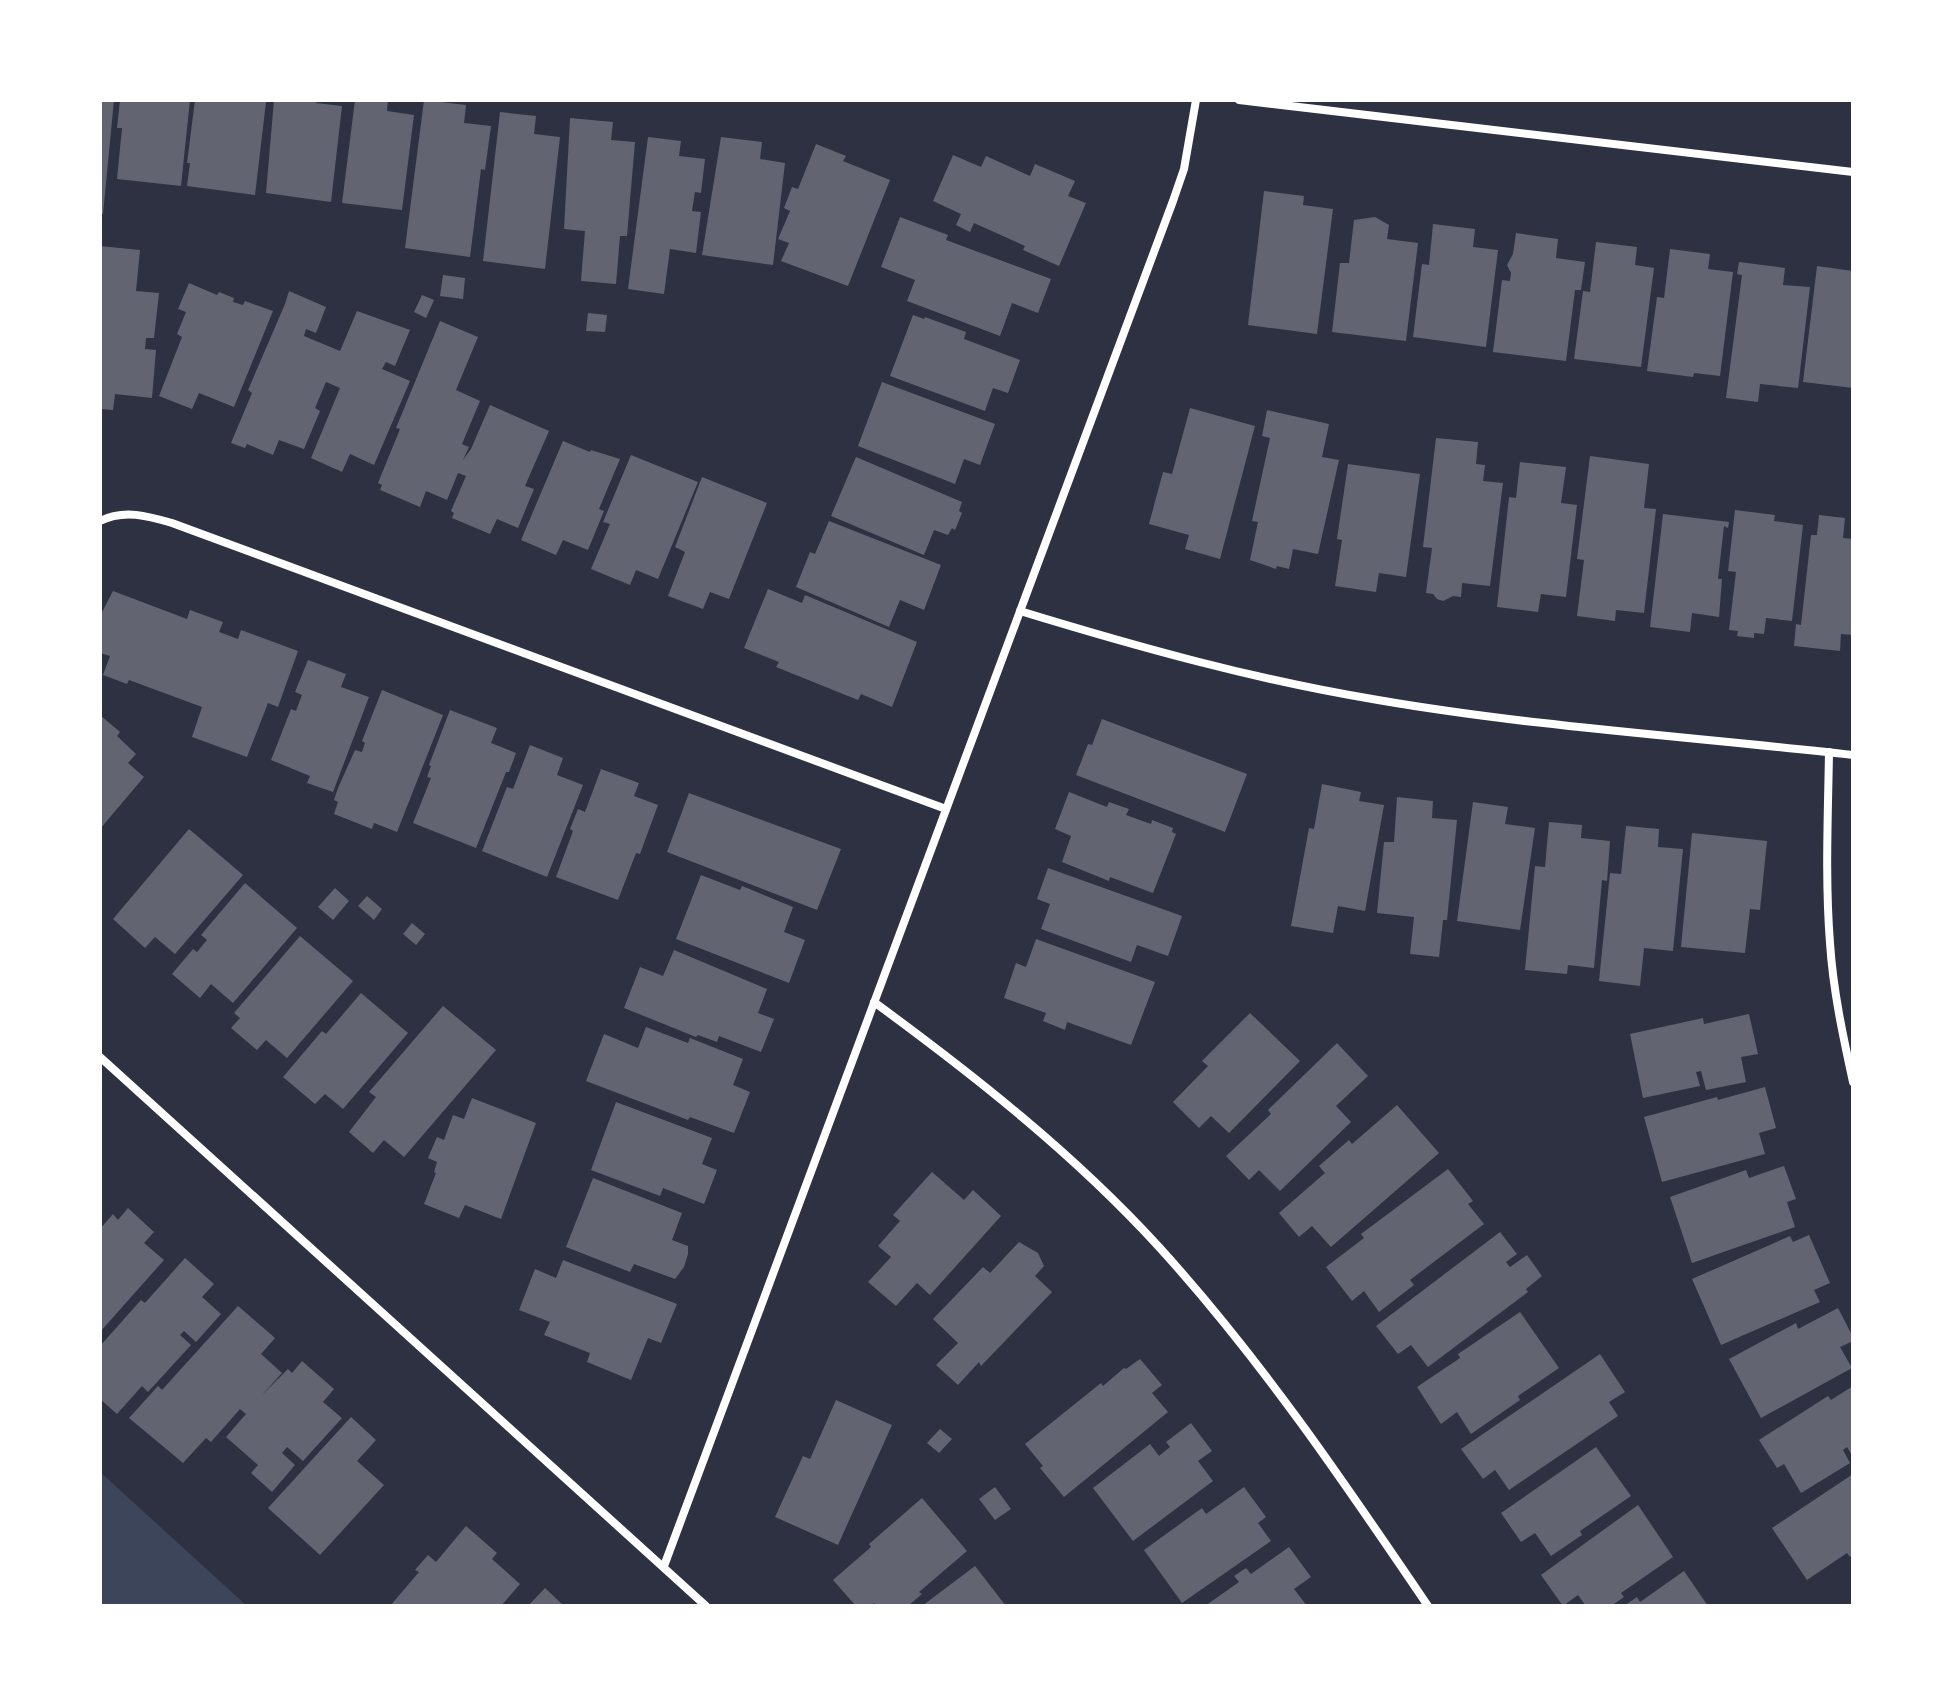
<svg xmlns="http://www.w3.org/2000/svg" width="1953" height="1706" font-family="'Source Sans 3',sans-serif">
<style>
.green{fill:#3c4559}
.building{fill:#626471}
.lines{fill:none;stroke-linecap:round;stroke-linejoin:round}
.minor{stroke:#fff;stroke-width:8}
</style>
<rect width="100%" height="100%" fill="#2d3142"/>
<path class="green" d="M 100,1472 L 247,1606 L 100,1606 Z"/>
<g class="building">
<path d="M 100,100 L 114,100 L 103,214 L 100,213 Z"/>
<path d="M 120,100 L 190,100 L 181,186 L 117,179 L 122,128 L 117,128 Z"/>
<path d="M 195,100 L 266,102 L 255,195 L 187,186 L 190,163 L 187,163 Z"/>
<path d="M 274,100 L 316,100 L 316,103 L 342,106 L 331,202 L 266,193 Z"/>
<path d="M 355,100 L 388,100 L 387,111 L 414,115 L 402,210 L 342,203 Z"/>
<path d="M 424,100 L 466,105 L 464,123 L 491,126 L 485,170 L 481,169 L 470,257 L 405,248 Z"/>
<path d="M 500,112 L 536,116 L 534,134 L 560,137 L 545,269 L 483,261 Z"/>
<path d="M 570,118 L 613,122 L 611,140 L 635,142 L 627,236 L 620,236 L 616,284 L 581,281 L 585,231 L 564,229 Z"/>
<path d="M 648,137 L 681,141 L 679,156 L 705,159 L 701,193 L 695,192 L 692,211 L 701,212 L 696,253 L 670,249 L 664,294 L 628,289 Z"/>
<path d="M 721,137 L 762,142 L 760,159 L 785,163 L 773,265 L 702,255 Z"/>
<path d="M 816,144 L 846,156 L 843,161 L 890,180 L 848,286 L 781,261 L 789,243 L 778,239 L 790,211 L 784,208 L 792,187 L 798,189 Z"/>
<path d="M 953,155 L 981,167 L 986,156 L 1030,176 L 1035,164 L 1075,181 L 1068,196 L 1086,203 L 1059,266 L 1023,250 L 1025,246 L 974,223 L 970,232 L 956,225 L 961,214 L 933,201 Z"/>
<path d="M 1264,191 L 1304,196 L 1303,205 L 1333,209 L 1317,334 L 1248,325 Z"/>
<path d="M 900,217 L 948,235 L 946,240 L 1051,279 L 1038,313 L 1012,303 L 1000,336 L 907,301 L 915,280 L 881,267 Z"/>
<path d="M 1375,217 L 1389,225 L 1387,239 L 1418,243 L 1406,341 L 1332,332 L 1340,263 L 1349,263 L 1354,220 Z"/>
<path d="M 1433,224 L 1475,229 L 1473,247 L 1498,250 L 1486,347 L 1413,337 L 1422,264 L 1429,265 Z"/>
<path d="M 1516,233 L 1558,239 L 1556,258 L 1585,262 L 1581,290 L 1575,290 L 1566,361 L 1493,352 L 1502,280 L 1510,281 L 1511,273 L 1507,265 L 1513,254 Z"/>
<path d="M 1596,242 L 1637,247 L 1635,265 L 1654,268 L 1641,367 L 1574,359 L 1583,291 L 1590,292 Z"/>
<path d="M 100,246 L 140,250 L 136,291 L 159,293 L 154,338 L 146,338 L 145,349 L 156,350 L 152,398 L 115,394 L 113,410 L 100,409 Z"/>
<path d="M 1670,249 L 1710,254 L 1708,269 L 1733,272 L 1720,376 L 1694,373 L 1693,377 L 1647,371 L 1657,297 L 1664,298 Z"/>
<path d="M 1739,262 L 1785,268 L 1783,285 L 1810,287 L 1798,388 L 1760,384 L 1758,402 L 1726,398 L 1742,275 L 1737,274 Z"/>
<path d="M 1817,266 L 1853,271 L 1853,388 L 1803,382 Z"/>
<path d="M 443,275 L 465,278 L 463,299 L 440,296 Z"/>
<path d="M 189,283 L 217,295 L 219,292 L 234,298 L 233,302 L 243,305 L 245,301 L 273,311 L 234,407 L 199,393 L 192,409 L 159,396 L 182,337 L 177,334 L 186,312 L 178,309 Z"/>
<path d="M 289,291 L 326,307 L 316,333 L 306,329 L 304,336 L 340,351 L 357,311 L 410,330 L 395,366 L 386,362 L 382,369 L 410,381 L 374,465 L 350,454 L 342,472 L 311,458 L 340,388 L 326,382 L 315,408 L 320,411 L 304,449 L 279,440 L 273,455 L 247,444 L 245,448 L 231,443 L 252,393 L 248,390 L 285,304 Z"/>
<path d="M 422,295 L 434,300 L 426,318 L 414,312 Z"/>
<path d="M 588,313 L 607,315 L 605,332 L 586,331 Z"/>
<path d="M 913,315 L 924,319 L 925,317 L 966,332 L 964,339 L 1020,360 L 1008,393 L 993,388 L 985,411 L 890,376 Z"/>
<path d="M 440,321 L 478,337 L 456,390 L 480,401 L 462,444 L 469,447 L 463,460 L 471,449 L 490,405 L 549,431 L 525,486 L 534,489 L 518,528 L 497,519 L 490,534 L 452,518 L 454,513 L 451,511 L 466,476 L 458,473 L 447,500 L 426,491 L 420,507 L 380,490 L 382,485 L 378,483 L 400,429 L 396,428 Z"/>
<path d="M 882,382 L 995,424 L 980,465 L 964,459 L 955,484 L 858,446 Z"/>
<path d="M 1190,408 L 1255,426 L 1220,559 L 1185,549 L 1189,535 L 1149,524 L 1163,472 L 1172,474 Z"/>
<path d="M 1267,410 L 1329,424 L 1322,457 L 1339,460 L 1318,554 L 1293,549 L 1289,569 L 1277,566 L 1276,569 L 1250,560 L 1258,522 L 1252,521 L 1270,438 L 1262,436 Z"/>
<path d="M 1436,438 L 1478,442 L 1476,464 L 1485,465 L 1483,481 L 1503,483 L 1490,586 L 1462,583 L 1461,597 L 1453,596 L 1443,601 L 1437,599 L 1433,594 L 1426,593 L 1432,548 L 1423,547 Z"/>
<path d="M 563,441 L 590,452 L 591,450 L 620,459 L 599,509 L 604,511 L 588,550 L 563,540 L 556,555 L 521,540 Z"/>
<path d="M 631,455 L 698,482 L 658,579 L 636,570 L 630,585 L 591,569 L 610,524 L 603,522 Z"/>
<path d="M 1590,456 L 1649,464 L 1644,508 L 1656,509 L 1644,613 L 1616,610 L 1615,621 L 1577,616 L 1584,560 L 1577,559 Z"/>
<path d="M 856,457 L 962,502 L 959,511 L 962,513 L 955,530 L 952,528 L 948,535 L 934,530 L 924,555 L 831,516 Z"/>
<path d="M 1520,462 L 1566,467 L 1561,503 L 1577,505 L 1566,597 L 1541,594 L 1538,612 L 1497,607 L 1509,497 L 1516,498 Z"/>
<path d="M 1348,464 L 1420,474 L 1406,577 L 1379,573 L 1376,592 L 1335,586 L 1342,540 L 1337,539 Z"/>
<path d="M 702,477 L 767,503 L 729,599 L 710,592 L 703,609 L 668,596 L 685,552 L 675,547 Z"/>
<path d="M 1735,510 L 1775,515 L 1774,521 L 1803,525 L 1792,621 L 1766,618 L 1764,634 L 1754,633 L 1754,638 L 1737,636 L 1738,631 L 1729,630 L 1736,572 L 1728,571 Z"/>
<path d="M 1663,514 L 1729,522 L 1728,528 L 1724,526 L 1718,579 L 1722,579 L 1719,617 L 1692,613 L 1690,632 L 1650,627 Z"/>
<path d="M 1819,515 L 1845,518 L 1843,538 L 1853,539 L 1853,635 L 1841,634 L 1840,651 L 1794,646 L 1796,624 L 1801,625 L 1811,535 L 1817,535 Z"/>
<path d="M 829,521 L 941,565 L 924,610 L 900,600 L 889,627 L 796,587 L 810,552 L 815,554 Z"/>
<path d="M 768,589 L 802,603 L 805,595 L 917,642 L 892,707 L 861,694 L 858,700 L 776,667 L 779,662 L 744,648 Z"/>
<path d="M 113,591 L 187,619 L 190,610 L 223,622 L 219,632 L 238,639 L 241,630 L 298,651 L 278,707 L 268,703 L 247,757 L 192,737 L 202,707 L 129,680 L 127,684 L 103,675 L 110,656 L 100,653 L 100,616 Z"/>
<path d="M 308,660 L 346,674 L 341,687 L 369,697 L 333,792 L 307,783 L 310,776 L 271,760 L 291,709 L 296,711 L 302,695 L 295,692 Z"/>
<path d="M 382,690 L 443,715 L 397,832 L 374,823 L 372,829 L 334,814 L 338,802 L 334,800 L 338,788 L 355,750 L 362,752 L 365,743 L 362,741 Z"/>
<path d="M 450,710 L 497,728 L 491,743 L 516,753 L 509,772 L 506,772 L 476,848 L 413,823 L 431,778 L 427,777 L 431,766 L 429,765 Z"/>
<path d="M 100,715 L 120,732 L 117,736 L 136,754 L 128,763 L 144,777 L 100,829 Z"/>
<path d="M 1102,719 L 1247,774 L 1225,832 L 1076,775 L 1088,744 L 1092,745 Z"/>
<path d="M 530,745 L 563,758 L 557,775 L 583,785 L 547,877 L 482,851 L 507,787 L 513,789 Z"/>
<path d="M 601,769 L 639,783 L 634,796 L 658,805 L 640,854 L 636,853 L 618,900 L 556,877 L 573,831 L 570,829 L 578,809 L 585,812 Z"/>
<path d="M 1322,784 L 1361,792 L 1359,801 L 1384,805 L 1365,911 L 1338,906 L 1333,933 L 1291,926 L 1309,828 L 1314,829 Z"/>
<path d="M 1069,792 L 1107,807 L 1109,802 L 1129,809 L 1126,815 L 1151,824 L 1152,820 L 1173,828 L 1172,832 L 1176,834 L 1153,893 L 1110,877 L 1109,881 L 1062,862 L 1071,836 L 1055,829 Z"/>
<path d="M 689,793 L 841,849 L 817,910 L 667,852 Z"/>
<path d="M 1397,797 L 1433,801 L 1432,818 L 1457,820 L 1447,920 L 1443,920 L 1439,957 L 1410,954 L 1414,917 L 1377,913 L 1384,842 L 1394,842 Z"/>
<path d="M 1473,802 L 1508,807 L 1505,824 L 1535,828 L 1520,930 L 1457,921 Z"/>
<path d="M 1549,822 L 1582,825 L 1581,838 L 1610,841 L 1607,881 L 1602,880 L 1594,968 L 1568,965 L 1567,974 L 1525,970 L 1535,866 L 1545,867 Z"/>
<path d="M 1626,826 L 1659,829 L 1658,847 L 1683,849 L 1673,951 L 1644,948 L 1640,986 L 1599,981 L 1610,873 L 1621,874 Z"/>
<path d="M 189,829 L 243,875 L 175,954 L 155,937 L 145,948 L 113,919 Z"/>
<path d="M 1692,833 L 1767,841 L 1760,910 L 1750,909 L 1745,953 L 1681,947 Z"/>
<path d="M 1048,868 L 1182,916 L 1168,956 L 1137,945 L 1131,962 L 1041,929 L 1050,904 L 1037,899 Z"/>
<path d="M 701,875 L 740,890 L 742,886 L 793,907 L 784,932 L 805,940 L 789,983 L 676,939 Z"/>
<path d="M 245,883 L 297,928 L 233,1003 L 211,984 L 200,998 L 172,974 L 193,949 L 197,952 L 207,940 L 201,935 Z"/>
<path d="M 335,888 L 349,901 L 333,920 L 318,907 Z"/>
<path d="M 367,896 L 382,909 L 374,920 L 358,906 Z"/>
<path d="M 412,923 L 425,934 L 416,945 L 403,934 Z"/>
<path d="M 300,936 L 353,981 L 287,1058 L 266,1040 L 257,1050 L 231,1028 L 240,1018 L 234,1013 Z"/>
<path d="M 1036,939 L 1155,982 L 1131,1045 L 1067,1022 L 1065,1030 L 1043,1021 L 1046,1013 L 1004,998 L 1016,963 L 1026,967 Z"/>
<path d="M 674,950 L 767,989 L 758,1013 L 774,1019 L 761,1052 L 719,1036 L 717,1042 L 698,1035 L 696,1037 L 624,1008 L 640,967 L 663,976 Z"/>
<path d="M 361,993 L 408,1033 L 343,1109 L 325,1094 L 315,1104 L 283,1077 L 322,1031 L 326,1034 Z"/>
<path d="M 443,1006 L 496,1050 L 404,1157 L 384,1140 L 373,1153 L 349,1132 L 376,1097 L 369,1092 Z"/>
<path d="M 1250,1013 L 1300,1061 L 1229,1133 L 1211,1116 L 1199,1128 L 1173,1102 L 1208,1066 L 1202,1061 Z"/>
<path d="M 1749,1014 L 1758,1054 L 1741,1057 L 1746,1082 L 1706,1090 L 1701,1071 L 1696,1072 L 1700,1086 L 1643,1098 L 1630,1034 L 1703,1018 L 1704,1024 Z"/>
<path d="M 646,1027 L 688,1043 L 690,1038 L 743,1059 L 733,1085 L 750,1092 L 734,1133 L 690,1117 L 688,1120 L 586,1081 L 604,1034 L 638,1048 Z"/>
<path d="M 1337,1043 L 1368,1076 L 1336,1106 L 1351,1122 L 1280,1191 L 1259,1170 L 1249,1180 L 1226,1156 L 1271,1114 L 1268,1110 Z"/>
<path d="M 1765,1087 L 1776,1128 L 1759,1133 L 1765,1154 L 1662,1182 L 1644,1117 L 1717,1097 L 1718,1100 Z"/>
<path d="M 472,1098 L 536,1123 L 501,1219 L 465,1205 L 459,1218 L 424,1204 L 436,1173 L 434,1172 L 437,1162 L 428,1158 L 437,1137 L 444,1140 L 453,1115 L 464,1119 Z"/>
<path d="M 616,1102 L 712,1138 L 702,1164 L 717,1170 L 704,1204 L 663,1188 L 660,1196 L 591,1170 Z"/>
<path d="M 1397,1105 L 1439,1153 L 1331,1247 L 1312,1226 L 1299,1237 L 1279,1213 L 1325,1173 L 1319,1166 L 1349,1140 L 1352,1144 Z"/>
<path d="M 1784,1166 L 1796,1199 L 1787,1202 L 1795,1227 L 1692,1263 L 1670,1197 L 1746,1170 L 1749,1178 Z"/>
<path d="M 1448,1169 L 1473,1201 L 1468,1204 L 1484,1224 L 1410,1280 L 1414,1285 L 1379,1312 L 1364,1291 L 1352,1301 L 1326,1267 L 1364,1238 L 1361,1234 Z"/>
<path d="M 932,1172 L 964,1200 L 973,1190 L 1001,1216 L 930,1295 L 917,1283 L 896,1306 L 868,1282 L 891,1257 L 878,1246 L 900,1221 L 893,1215 Z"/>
<path d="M 593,1178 L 682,1213 L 672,1240 L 688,1246 L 688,1254 L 684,1267 L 675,1279 L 634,1264 L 630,1272 L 566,1247 Z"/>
<path d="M 128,1208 L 154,1232 L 144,1243 L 164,1260 L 100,1332 L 100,1229 L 113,1214 L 118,1220 Z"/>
<path d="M 1500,1232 L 1517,1254 L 1506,1262 L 1510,1267 L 1527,1255 L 1542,1276 L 1526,1289 L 1528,1292 L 1428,1367 L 1411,1345 L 1398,1354 L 1376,1326 Z"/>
<path d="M 1809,1235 L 1830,1283 L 1814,1290 L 1820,1302 L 1721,1345 L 1692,1279 L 1790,1236 L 1793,1242 Z"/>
<path d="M 1019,1242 L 1038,1253 L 1044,1266 L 1035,1276 L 1052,1292 L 981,1366 L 979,1362 L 958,1385 L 936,1365 L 958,1343 L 933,1319 L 983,1267 L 990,1273 Z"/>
<path d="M 185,1258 L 214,1284 L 202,1297 L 221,1314 L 196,1342 L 184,1331 L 180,1335 L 191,1345 L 148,1392 L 142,1386 L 117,1414 L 100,1399 L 100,1346 L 141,1300 L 145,1303 Z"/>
<path d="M 563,1260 L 677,1304 L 661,1343 L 648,1338 L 631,1380 L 587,1362 L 590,1353 L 544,1335 L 550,1322 L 519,1310 L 535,1269 L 556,1278 Z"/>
<path d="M 238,1306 L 275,1338 L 261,1354 L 282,1373 L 262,1395 L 288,1369 L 292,1373 L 302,1361 L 334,1389 L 323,1402 L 342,1418 L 303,1461 L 287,1447 L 282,1453 L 295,1465 L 272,1492 L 251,1473 L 258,1465 L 226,1437 L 246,1414 L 240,1409 L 211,1442 L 206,1438 L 183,1463 L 129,1418 L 158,1386 L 162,1390 Z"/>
<path d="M 1838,1308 L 1853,1337 L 1853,1341 L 1840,1347 L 1852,1368 L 1761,1418 L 1729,1359 L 1796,1323 L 1798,1329 Z"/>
<path d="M 1520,1312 L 1559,1368 L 1518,1396 L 1520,1400 L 1471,1434 L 1457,1412 L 1441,1424 L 1417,1387 L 1460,1358 L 1458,1354 Z"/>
<path d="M 1600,1354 L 1625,1392 L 1609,1402 L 1618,1416 L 1509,1490 L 1495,1470 L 1483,1479 L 1461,1449 Z"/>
<path d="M 1140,1359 L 1162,1385 L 1152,1393 L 1168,1412 L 1064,1497 L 1040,1468 L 1043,1466 L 1025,1444 L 1101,1383 L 1103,1386 L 1124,1368 L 1126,1369 Z"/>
<path d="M 1853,1386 L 1853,1457 L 1847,1447 L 1843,1450 L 1850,1463 L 1801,1493 L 1784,1464 L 1777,1468 L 1759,1440 L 1828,1396 L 1831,1400 Z"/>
<path d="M 836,1400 L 892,1425 L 838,1545 L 775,1517 L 803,1456 L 810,1459 Z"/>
<path d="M 351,1417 L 376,1440 L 357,1461 L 384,1485 L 320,1555 L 268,1508 Z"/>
<path d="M 1191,1423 L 1212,1451 L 1198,1461 L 1213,1481 L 1133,1541 L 1093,1488 L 1150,1444 L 1159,1456 L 1170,1447 L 1166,1442 Z"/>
<path d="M 940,1429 L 952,1439 L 939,1453 L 927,1443 Z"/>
<path d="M 1596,1447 L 1631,1496 L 1580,1531 L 1582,1535 L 1551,1556 L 1535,1533 L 1521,1542 L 1501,1513 Z"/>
<path d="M 1853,1474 L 1853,1555 L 1850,1557 L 1847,1553 L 1807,1580 L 1772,1528 Z"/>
<path d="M 995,1487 L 1011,1509 L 995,1520 L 979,1499 Z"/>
<path d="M 1244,1487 L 1266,1517 L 1258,1523 L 1271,1541 L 1182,1603 L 1144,1550 L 1202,1508 L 1206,1514 Z"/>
<path d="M 922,1498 L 967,1551 L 919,1592 L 922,1594 L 908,1606 L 876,1606 L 874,1603 L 870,1606 L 856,1606 L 833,1580 L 871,1547 L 869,1544 Z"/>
<path d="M 1638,1505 L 1673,1557 L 1621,1593 L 1624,1597 L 1611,1606 L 1586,1606 L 1578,1595 L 1563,1606 L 1541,1575 Z"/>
<path d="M 466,1526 L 497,1553 L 492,1559 L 520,1584 L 501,1606 L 390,1606 L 419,1572 L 415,1570 L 428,1555 L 436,1562 Z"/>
<path d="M 1289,1547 L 1311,1577 L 1294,1589 L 1307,1606 L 1205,1606 L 1239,1582 L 1234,1576 L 1246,1568 L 1251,1574 Z"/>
<path d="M 975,1566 L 1006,1606 L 922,1606 Z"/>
<path d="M 1684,1571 L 1708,1606 L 1624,1606 L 1637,1597 L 1640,1602 Z"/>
<path d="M 545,1588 L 564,1606 L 528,1606 Z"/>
</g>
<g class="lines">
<g class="minor">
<path d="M 1239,100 L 1853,172"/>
<path d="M 100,521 C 124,509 148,516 172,523 L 946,809"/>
<path d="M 1020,611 C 1138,647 1256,680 1378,700 C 1535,727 1695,737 1853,755"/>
<path d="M 1829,752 C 1828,816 1825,879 1830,943 C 1833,990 1843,1036 1853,1082"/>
<path d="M 874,1002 C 975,1076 1074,1154 1159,1247 C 1260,1358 1344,1482 1428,1606"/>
<path d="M 100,1057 L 706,1606"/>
<path d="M 664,1566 L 1173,201 L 1184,169 L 1196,100"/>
</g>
</g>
<rect width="1953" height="1706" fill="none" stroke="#ffffff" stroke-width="204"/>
</svg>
